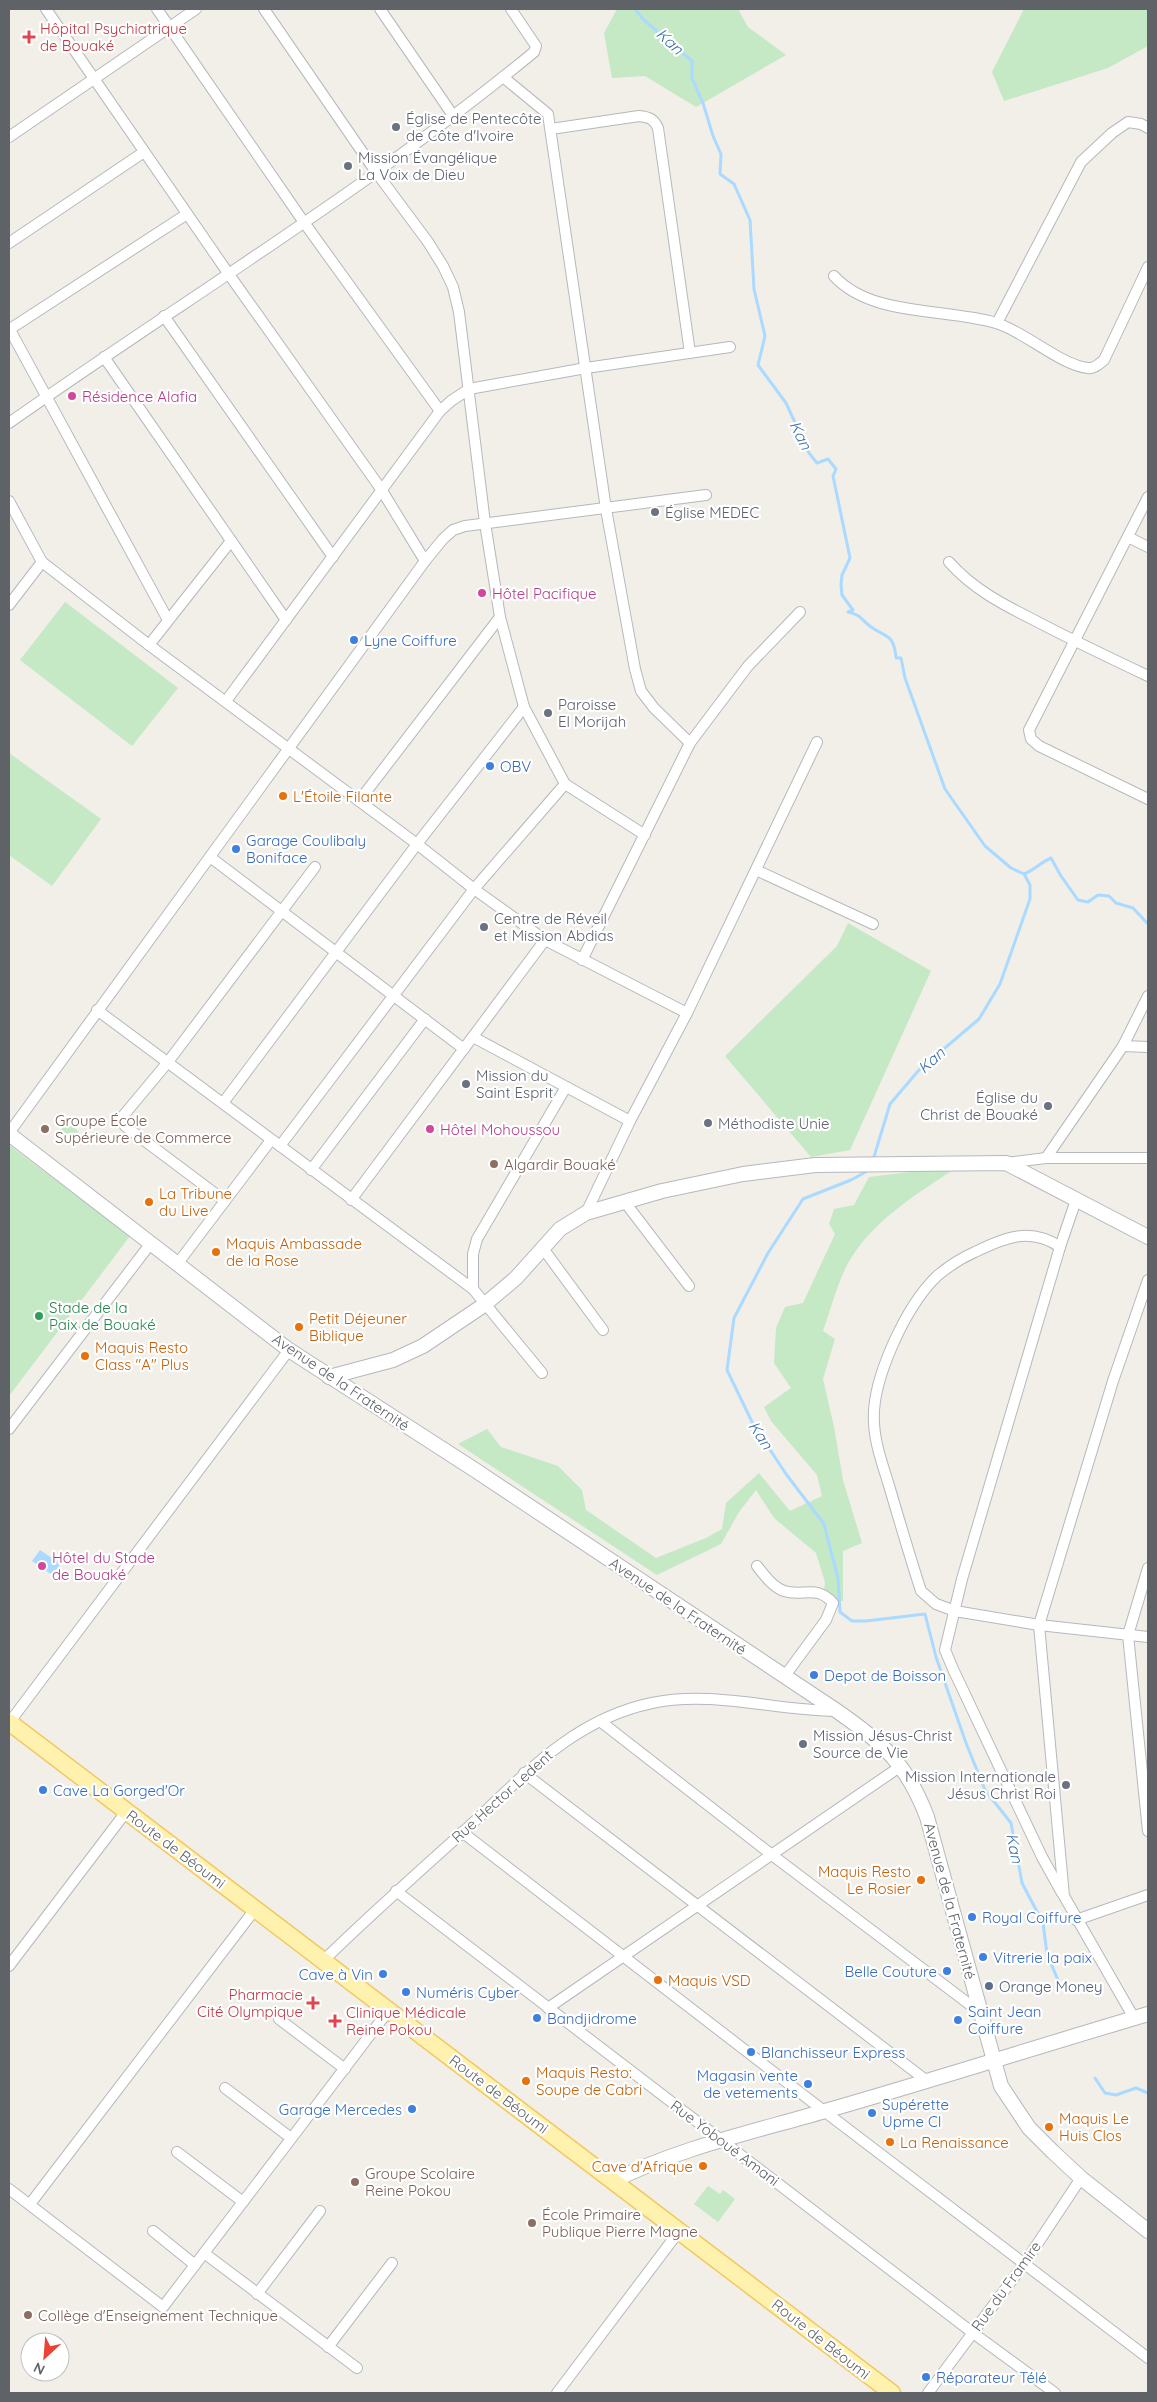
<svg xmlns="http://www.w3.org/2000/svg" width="1157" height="2402" font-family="Quicksand,sans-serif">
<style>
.green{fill:#c5e8c5}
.water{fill:#aadaff}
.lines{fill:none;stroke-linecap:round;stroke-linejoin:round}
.stream{stroke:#aadaff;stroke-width:3}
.minor-casing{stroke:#b5b8bc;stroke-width:12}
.tertiary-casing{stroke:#b5b8bc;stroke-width:16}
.primary-casing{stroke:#f2c960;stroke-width:19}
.minor{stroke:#fff;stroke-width:10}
.tertiary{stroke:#fff;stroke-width:14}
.primary{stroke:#fff2af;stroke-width:16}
.health-dot{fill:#e0444e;stroke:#fff;stroke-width:2}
.worship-dot{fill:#6b7280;stroke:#fff;stroke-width:2}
.hotel-dot{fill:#d1479c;stroke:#fff;stroke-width:2}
.shop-dot{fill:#3f7fe0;stroke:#fff;stroke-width:2}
.food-dot{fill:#e8710a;stroke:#fff;stroke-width:2}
.education-dot{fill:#8d6e63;stroke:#fff;stroke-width:2}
.leisure-dot{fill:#2e9e5b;stroke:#fff;stroke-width:2}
.service-dot{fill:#5c6f8a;stroke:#fff;stroke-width:2}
.labels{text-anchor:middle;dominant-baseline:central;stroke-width:4.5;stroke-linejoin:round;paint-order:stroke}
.health-label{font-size:15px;fill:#be3a42;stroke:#fff;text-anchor:start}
.worship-label{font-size:15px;fill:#5b616d;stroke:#fff;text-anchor:start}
.hotel-label{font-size:15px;fill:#b23c85;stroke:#fff;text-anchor:start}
.shop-label{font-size:15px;fill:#366cbe;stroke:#fff;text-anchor:start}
.food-label{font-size:15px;fill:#c56008;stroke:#fff;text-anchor:start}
.education-label{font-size:15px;fill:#785e54;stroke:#fff;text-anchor:start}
.leisure-label{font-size:15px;fill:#27864d;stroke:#fff;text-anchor:start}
.street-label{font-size:15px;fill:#5f6368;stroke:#fff}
.service-label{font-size:15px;fill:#4e5e75;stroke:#fff;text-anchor:start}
.water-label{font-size:16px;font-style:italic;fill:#4174aa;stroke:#fff}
</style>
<rect width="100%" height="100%" fill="#f1efe8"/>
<g class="green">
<path d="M 615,9 L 738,9 L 748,27 L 786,55 L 696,107 L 645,76 L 612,78 L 604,33 L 616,11 Z"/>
<path d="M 1024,9 L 1148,9 L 1148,46 L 1108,68 L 1004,101 L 992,72 Z"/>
<path d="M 65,602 L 178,688 L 132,746 L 20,660 Z"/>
<path d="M 9,753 L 101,819 L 52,886 L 9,855 Z"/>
<path d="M 848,923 L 931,971 L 850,1150 L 811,1157 L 725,1056 L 837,946 Z"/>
<circle cx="69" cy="1134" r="9"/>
<path d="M 9,1145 L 130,1236 L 9,1396 Z"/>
<path d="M 959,1166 C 920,1192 874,1219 850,1260 C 838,1280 831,1309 823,1331 L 835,1339 L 823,1379 L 834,1427 L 843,1480 L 862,1543 L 843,1551 L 843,1601 L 823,1602 L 825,1582 L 816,1553 L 774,1518 L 756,1490 L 739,1512 L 721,1544 L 657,1575 L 458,1444 L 487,1429 L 501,1447 L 558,1466 L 582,1490 L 586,1510 L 656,1558 L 706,1538 L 722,1529 L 726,1503 L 759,1473 L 790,1511 L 822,1496 L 817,1475 L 771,1421 L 764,1407 L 791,1388 L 774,1363 L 776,1328 L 785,1307 L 803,1303 L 835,1234 L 829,1224 L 834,1209 L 854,1205 L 869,1177 Z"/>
<path d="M 708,2186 L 720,2194 L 723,2190 L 735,2199 L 718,2222 L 694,2204 Z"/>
</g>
<path class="water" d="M 40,1550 L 58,1562 L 60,1569 L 55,1577 L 32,1561 Z"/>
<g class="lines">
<g class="stream">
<path d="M 635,9 L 644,20 L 692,61 L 692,78 L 703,103 L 713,136 L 721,154 L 720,174 L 734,184 L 750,220 L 754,289 L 765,336 L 758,365 L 786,403 L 809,453 L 817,463 L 828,459 L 836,469 L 833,476 L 850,558 L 842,575 L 841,585 L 842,595 L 853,610 L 848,612 C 862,615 861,620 871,627 C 887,638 894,634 896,658 L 901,658 L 905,678 L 945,789 L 985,846 L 1011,868 L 1024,874 C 1035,870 1041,862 1051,858 L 1061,876 L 1078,900 L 1088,902 L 1098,895 L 1109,896 L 1116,903 L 1133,908 L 1148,924"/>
<path d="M 873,1160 L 890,1104 L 919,1070 L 979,1019 L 1000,984 L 1030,899 L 1030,885 L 1024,874"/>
<path d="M 869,1170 L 851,1180 L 803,1199 L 768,1253 L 734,1318 L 727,1370 L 753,1424 L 786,1474 L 824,1524 L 838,1578 L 840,1612 L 852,1621 L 866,1621 L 925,1614 L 936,1657 L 966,1743 L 985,1790 L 1011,1823 L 1022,1883 L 1043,1923 L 1047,1954 L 1060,1985"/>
<path d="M 1095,2078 L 1105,2093 L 1116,2095 L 1136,2088 L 1148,2093"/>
</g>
<g class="minor-casing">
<g id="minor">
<path d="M 46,9 L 228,273 L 381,489 L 425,561"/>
<path d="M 157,9 L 303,221 L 440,411"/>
<path d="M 264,9 L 376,172 L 428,242 L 443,266 L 453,287 L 459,312 L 485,523 L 500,617 L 524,707 L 565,784 L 645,835"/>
<path d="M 380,9 L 452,114"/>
<path d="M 503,77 L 548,114 L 606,509 L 635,669 L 641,691 L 654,708 L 690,743"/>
<path d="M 551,129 L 639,116 C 649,117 654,119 658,128 L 690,353"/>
<path d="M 9,137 L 196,9"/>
<path d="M 9,243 L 144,152"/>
<path d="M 834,276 C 871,317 946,308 996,323 C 1022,330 1062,366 1088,368 C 1094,369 1099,364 1104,360 L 1148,267"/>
<path d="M 164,316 L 333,557"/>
<path d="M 997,323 L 1081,162 L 1112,133 L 1128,122 L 1141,124 L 1148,128"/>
<path d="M 9,328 L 168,620"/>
<path d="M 10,329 L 187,214"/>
<path d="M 104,357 L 286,620"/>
<path d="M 9,423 C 184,300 369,188 534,52 L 536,46 L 511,9"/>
<path d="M 1148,497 L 1029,730 L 1031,739 L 1039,746 L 1148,799"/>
<path d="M 9,501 L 42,562 L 149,645 L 417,844 L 474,889 L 545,940 L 687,1013"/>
<path d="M 1128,537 L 1148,547"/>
<path d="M 949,562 C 973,589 1002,604 1034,620 C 1072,640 1110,658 1148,676"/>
<path d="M 9,605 L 42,562"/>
<path d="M 149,645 L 231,541"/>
<path d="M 226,701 L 440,411 L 451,401 L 469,389 L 586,368 L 730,347"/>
<path d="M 359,801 L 500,617"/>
<path d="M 210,857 L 464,1049"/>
<path d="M 756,870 L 873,924"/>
<path d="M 582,960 L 690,743 L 748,666 L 800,612"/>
<path d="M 97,1010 L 473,1289 L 542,1373"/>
<path d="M 473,1037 L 630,1121"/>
<path d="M 1123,1046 L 1148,1047"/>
<path d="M 223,1103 L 417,844 L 524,707"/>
<path d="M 9,1133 L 425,561 L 443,539 L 453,530 L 465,526 L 706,495"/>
<path d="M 280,1146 L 474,889 L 565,784"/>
<path d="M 1046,1158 L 1123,1046 L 1148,996"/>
<path d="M 1006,1163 L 1046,1158 L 1148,1158"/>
<path d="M 311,1170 L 425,1019"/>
<path d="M 351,1200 L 545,940"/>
<path d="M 225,1201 L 125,1126 L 122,1121 L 123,1116 L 168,1062 L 315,867"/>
<path d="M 624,1201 L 689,1286"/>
<path d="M 586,1213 L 630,1121 L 687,1013 L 817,742"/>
<path d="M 542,1247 L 603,1330"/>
<path d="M 1060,1247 C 1031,1227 1005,1237 975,1252 C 961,1258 949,1266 937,1276 C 906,1306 871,1380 874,1423 C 875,1446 884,1468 890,1489 C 900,1523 910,1557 921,1591 L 936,1604 L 955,1611 L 1039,1625 L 1148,1637"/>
<path d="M 178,1263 L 271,1140"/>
<path d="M 473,1289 L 473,1254 L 477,1239 L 566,1087"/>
<path d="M 9,1429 L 151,1243"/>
<path d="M 757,1566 C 764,1575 773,1587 784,1591 C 803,1597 816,1584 833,1603 L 826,1620 L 784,1677"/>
<path d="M 1148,1568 L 1128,1635 L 1148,1831"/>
<path d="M 600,1721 L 772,1855 L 981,2013"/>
<path d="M 9,1723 L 289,1350"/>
<path d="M 524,1773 L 927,2081"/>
<path d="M 462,1832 L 824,2111 L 1148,2358"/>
<path d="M 396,1891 L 973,2333 L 1055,2393"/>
<path d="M 1062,1893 L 1042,1857 L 953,1669 L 945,1650 L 962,1579 L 1060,1247 L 1076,1200"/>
<path d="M 1076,1920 L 1148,1895"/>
<path d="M 323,1961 C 368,1917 415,1875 462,1833 C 521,1779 570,1720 652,1703 C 713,1690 776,1711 837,1711"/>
<path d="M 9,1966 L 126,1812"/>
<path d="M 548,2008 L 901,1766"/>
<path d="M 1134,2018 L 1064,1896 L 1039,1625 L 1113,1381 L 1148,1280"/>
<path d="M 279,2019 L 345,2069"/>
<path d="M 225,2088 L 291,2138"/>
<path d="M 177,2152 L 243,2202"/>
<path d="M 9,2189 L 163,2307 L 389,2010"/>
<path d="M 30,2204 L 256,1908"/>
<path d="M 153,2231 L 195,2265"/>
<path d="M 204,2253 L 357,2368"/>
<path d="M 257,2294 L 320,2211"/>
<path d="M 328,2347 L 392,2263"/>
<path d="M 557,2393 L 680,2230"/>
<path d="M 928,2393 L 1024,2264 L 1081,2178"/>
</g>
</g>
<g class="tertiary-casing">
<g id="tertiary">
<path d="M 9,1134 L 289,1350 L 475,1470 L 837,1711 C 883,1743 907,1764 927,1817 L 1001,2086 L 1029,2128 L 1053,2152 L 1081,2178 L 1148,2231"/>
<path d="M 329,1377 L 393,1360 L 423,1346 L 484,1305 L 516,1278 L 560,1229 L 586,1213 L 662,1191 L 743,1174 L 815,1165 L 1006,1163 L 1148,1237"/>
<path d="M 613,2181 C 679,2148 753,2132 825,2111 C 933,2080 1040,2046 1148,2014"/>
</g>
</g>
<g class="primary-casing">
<path id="primary" d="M 9,1722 L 892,2393"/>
</g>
<use href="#minor" class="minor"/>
<use href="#tertiary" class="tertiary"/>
<use href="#primary" class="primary"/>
</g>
<g class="health-dot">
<path d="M26.5 29.5h5v5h5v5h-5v5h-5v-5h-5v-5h5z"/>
<path d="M310.5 1995.5h5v5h5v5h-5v5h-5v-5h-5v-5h5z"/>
<path d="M332.5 2013.5h5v5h5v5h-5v5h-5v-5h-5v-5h5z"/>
</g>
<g class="worship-dot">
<circle cx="396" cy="127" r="5"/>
<circle cx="348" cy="166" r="5"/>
<circle cx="655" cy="512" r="5"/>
<circle cx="548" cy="713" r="5"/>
<circle cx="484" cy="927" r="5"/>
<circle cx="466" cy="1084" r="5"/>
<circle cx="1048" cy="1106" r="5"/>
<circle cx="708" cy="1123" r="5"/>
<circle cx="803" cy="1744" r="5"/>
<circle cx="1066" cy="1785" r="5"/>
</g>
<g class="hotel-dot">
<circle cx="72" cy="396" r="5"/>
<circle cx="482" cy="593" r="5"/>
<circle cx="430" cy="1129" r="5"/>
<circle cx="42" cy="1566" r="5"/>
</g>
<g class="shop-dot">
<circle cx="354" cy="640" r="5"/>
<circle cx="490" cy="766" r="5"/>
<circle cx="236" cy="849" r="5"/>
<circle cx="814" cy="1675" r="5"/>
<circle cx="43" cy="1790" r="5"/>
<circle cx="972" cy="1917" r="5"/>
<circle cx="983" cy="1957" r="5"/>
<circle cx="947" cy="1971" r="5"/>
<circle cx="383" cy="1974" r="5"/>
<circle cx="406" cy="1992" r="5"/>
<circle cx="537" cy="2018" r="5"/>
<circle cx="958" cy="2020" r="5"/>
<circle cx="751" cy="2052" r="5"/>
<circle cx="808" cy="2084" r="5"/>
<circle cx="412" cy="2109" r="5"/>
<circle cx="872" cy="2113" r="5"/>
<circle cx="926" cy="2377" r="5"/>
</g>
<g class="food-dot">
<circle cx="283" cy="796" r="5"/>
<circle cx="149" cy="1202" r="5"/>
<circle cx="216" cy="1252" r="5"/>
<circle cx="299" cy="1327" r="5"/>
<circle cx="85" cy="1356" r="5"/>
<circle cx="921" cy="1880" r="5"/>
<circle cx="658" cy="1980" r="5"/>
<circle cx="526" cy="2081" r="5"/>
<circle cx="1049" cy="2127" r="5"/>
<circle cx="890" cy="2142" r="5"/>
<circle cx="703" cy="2166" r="5"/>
</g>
<g class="education-dot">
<circle cx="45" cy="1129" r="5"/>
<circle cx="494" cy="1164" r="5"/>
<circle cx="355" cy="2182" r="5"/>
<circle cx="532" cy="2223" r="5"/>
<circle cx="28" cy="2315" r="5"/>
</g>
<circle class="leisure-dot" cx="39" cy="1316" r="5"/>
<circle class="service-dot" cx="989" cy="1986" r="5"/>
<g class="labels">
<g class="health-label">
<text x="40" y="28">Hôpital Psychiatrique<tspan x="40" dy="17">de Bouaké</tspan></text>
<text x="303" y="1994" text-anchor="end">Pharmacie<tspan x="303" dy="17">Cité Olympique</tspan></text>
<text x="346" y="2012">Clinique Médicale<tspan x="346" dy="17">Reine Pokou</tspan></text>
</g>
<g class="worship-label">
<text x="406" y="118">Église de Pentecôte<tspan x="406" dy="17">de Côte d'Ivoire</tspan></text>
<text x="358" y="157">Mission Évangélique<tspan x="358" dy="17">La Voix de Dieu</tspan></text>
<text x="665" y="512">Église MEDEC</text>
<text x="558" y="704">Paroisse<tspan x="558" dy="17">El Morijah</tspan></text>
<text x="494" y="918">Centre de Réveil<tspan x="494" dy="17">et Mission Abdias</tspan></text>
<text x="476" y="1075">Mission du<tspan x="476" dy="17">Saint Esprit</tspan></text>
<text x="1038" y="1097" text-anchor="end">Église du<tspan x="1038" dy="17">Christ de Bouaké</tspan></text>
<text x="718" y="1123">Méthodiste Unie</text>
<text x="813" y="1735">Mission Jésus-Christ<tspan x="813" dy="17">Source de Vie</tspan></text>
<text x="1056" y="1776" text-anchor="end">Mission Internationale<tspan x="1056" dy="17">Jésus Christ Roi</tspan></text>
</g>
<g class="hotel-label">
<text x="82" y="396">Résidence Alafia</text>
<text x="492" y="593">Hôtel Pacifique</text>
<text x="440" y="1129">Hôtel Mohoussou</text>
<text x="52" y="1557">Hôtel du Stade<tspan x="52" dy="17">de Bouaké</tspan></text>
</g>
<g class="shop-label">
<text x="364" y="640">Lyne Coiffure</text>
<text x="500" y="766">OBV</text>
<text x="246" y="840">Garage Coulibaly<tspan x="246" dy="17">Boniface</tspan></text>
<text x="824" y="1675">Depot de Boisson</text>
<text x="53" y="1790">Cave La Gorged'Or</text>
<text x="982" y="1917">Royal Coiffure</text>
<text x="993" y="1957">Vitrerie la paix</text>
<text x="937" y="1971" text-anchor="end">Belle Couture</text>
<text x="373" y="1974" text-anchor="end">Cave à Vin</text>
<text x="416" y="1992">Numéris Cyber</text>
<text x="968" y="2011">Saint Jean<tspan x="968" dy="17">Coiffure</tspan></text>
<text x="547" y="2018">Bandjidrome</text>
<text x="761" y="2052">Blanchisseur Express</text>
<text x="798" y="2075" text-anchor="end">Magasin vente<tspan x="798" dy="17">de vetements</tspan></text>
<text x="882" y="2104">Supérette<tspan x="882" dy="17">Upme CI</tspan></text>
<text x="402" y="2109" text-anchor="end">Garage Mercedes</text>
<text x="936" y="2377">Réparateur Télé</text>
</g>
<g class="food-label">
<text x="293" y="796">L'Étoile Filante</text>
<text x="159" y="1193">La Tribune<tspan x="159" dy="17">du Live</tspan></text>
<text x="226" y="1243">Maquis Ambassade<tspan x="226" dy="17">de la Rose</tspan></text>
<text x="309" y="1318">Petit Déjeuner<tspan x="309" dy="17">Biblique</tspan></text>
<text x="95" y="1347">Maquis Resto<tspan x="95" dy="17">Class "A" Plus</tspan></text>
<text x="911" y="1871" text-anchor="end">Maquis Resto<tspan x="911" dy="17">Le Rosier</tspan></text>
<text x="668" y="1980">Maquis VSD</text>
<text x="536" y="2072">Maquis Resto:<tspan x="536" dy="17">Soupe de Cabri</tspan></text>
<text x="1059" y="2118">Maquis Le<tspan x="1059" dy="17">Huis Clos</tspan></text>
<text x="900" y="2142">La Renaissance</text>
<text x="693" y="2166" text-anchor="end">Cave d'Afrique</text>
</g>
<g class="education-label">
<text x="55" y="1120">Groupe École<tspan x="55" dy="17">Supérieure de Commerce</tspan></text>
<text x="504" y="1164">Algardir Bouaké</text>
<text x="365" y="2173">Groupe Scolaire<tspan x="365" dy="17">Reine Pokou</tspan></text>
<text x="542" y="2214">École Primaire<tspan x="542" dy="17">Publique Pierre Magne</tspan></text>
<text x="38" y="2315">Collège d'Enseignement Technique</text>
</g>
<g class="leisure-label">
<text x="49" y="1307">Stade de la<tspan x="49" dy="17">Paix de Bouaké</tspan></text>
</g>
<g class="street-label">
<text transform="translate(341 1382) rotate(34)">Avenue de la Fraternité</text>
<text transform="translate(678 1606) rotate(34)">Avenue de la Fraternité</text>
<text transform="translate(502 1796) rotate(-42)">Rue Hector Ledent</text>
<text transform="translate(176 1849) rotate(37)">Route de Béoumi</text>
<text transform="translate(950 1901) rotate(75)">Avenue de la Fraternité</text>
<text transform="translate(499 2094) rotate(37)">Route de Béoumi</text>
<text transform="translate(725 2143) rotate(37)">Rue Yoboué Amani</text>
<text transform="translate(1006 2286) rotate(-54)">Rue du Framire</text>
<text transform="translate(821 2339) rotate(38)">Route de Béoumi</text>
</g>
<g class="service-label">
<text x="999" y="1986">Orange Money</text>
</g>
<g class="water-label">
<text transform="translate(670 41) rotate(43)">Kan</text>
<text transform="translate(801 435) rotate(64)">Kan</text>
<text transform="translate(931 1060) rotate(-42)">Kan</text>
<text transform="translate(761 1435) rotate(57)">Kan</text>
<text transform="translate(1015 1848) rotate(79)">Kan</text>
</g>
</g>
<rect width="1157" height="2402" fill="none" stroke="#5f6368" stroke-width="20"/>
<g transform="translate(45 2357) rotate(206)"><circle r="24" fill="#ffffff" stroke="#bfc1c3"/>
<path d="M0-4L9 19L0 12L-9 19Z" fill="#ea4335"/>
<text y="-8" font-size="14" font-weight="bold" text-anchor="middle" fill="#5f6368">N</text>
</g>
</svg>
